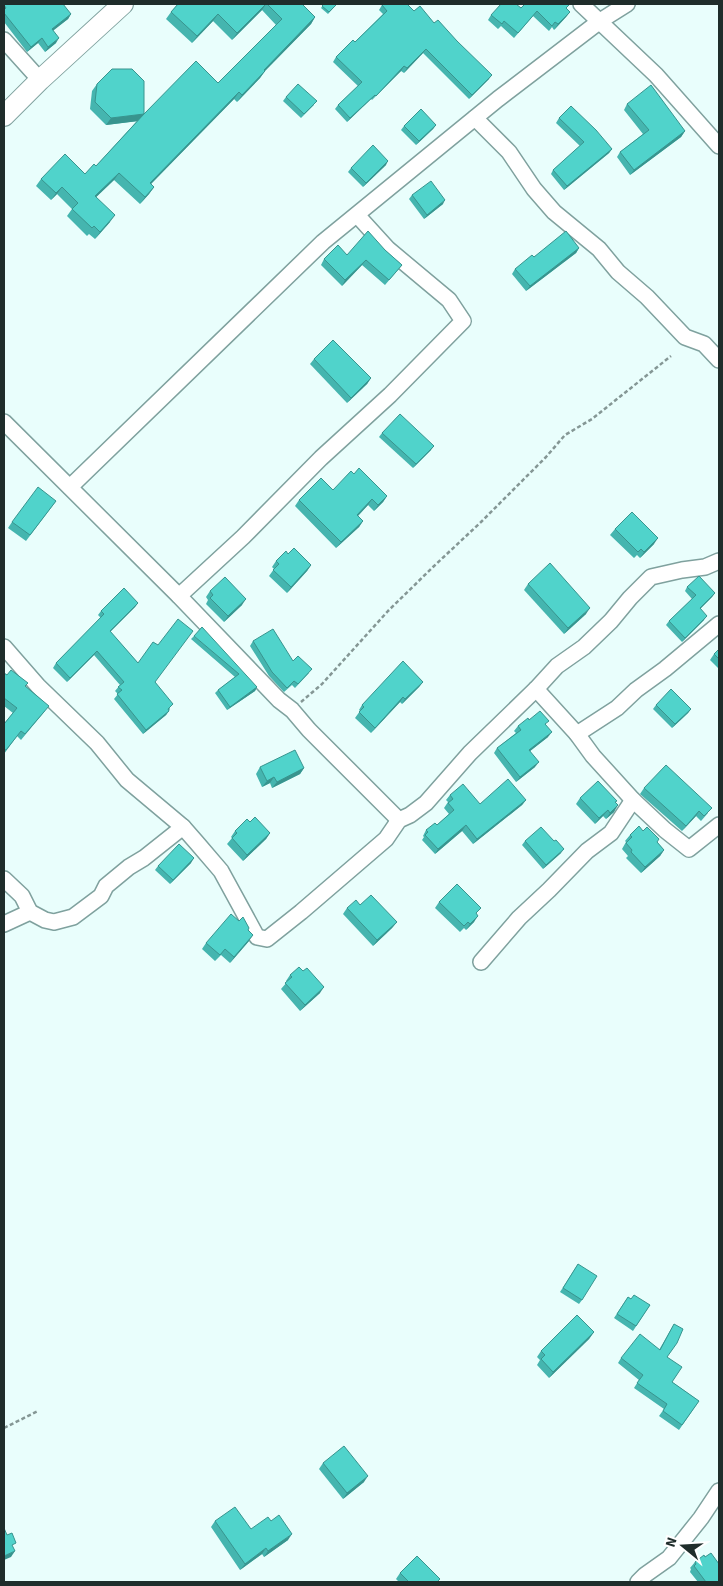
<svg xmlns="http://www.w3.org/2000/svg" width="723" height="1586" font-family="'Source Sans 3',sans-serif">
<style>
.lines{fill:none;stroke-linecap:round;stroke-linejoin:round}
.street-casing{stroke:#7fa19e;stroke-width:18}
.secondary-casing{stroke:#7fa19e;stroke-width:22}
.path{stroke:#859795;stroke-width:2.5;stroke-dasharray:4 2.5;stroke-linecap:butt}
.street{stroke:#fff;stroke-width:15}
.secondary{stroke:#fff;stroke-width:20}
.wall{fill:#45b5af}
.shaded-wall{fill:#38948e}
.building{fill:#50d3cb;stroke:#38948e}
</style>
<rect width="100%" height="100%" fill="#e9fefc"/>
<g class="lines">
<g class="street-casing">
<g id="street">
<path d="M 581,4 L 656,75 L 719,146"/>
<path d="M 4,40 L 40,80"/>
<path d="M 475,118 L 509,152 L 534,189 L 554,212 L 599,249 L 618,272 L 647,297 L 685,337 L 704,344 L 719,360"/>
<path d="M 4,422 L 179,596 L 279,700 L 292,710 L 309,730 L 399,820"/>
<path d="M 70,487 L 323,242 L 498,99 L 600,21 L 627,4"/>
<path d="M 179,596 L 243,537 L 321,458 L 390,395 L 463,321 L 449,300 L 388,249 L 357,215"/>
<path d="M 4,647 L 38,686 L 97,743 L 127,780 L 183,827 L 197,843 L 221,871 L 257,937 L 267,939 L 301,912 L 386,839 L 399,820 L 410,815 L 426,803 L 470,753 L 536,689 L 557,666 L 584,647 L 611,621 L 630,598 L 651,577 L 682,570 L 705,567 L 719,561"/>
<path d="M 536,689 L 577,734 L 593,756 L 633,800 L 665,830 L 689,849 L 719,825"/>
<path d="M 577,734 L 617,708 L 636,690 L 665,669 L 719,624"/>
<path d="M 4,879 L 22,896 L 30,912 L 45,920 L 54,922 L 73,917 L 101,896 L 106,886 L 129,867 L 144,858 L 183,827"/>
<path d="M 4,924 L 30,912"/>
<path d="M 481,962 L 519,918 L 549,890 L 587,851 L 611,833 L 633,800"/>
<path d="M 638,1582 L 645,1575 L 669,1558 L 701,1518 L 719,1491"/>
</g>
</g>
<g class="secondary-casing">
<path id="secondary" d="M 4,116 L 40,80 L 123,4"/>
</g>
<g class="path">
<path d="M 301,702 L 322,684 L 388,611 L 433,567 L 481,522 L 546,457 L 565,435 L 592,419 L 671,356"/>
<path d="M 4,1428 L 38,1411"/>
</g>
<use href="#street" class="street"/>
<use href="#secondary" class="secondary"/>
</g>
<g class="wall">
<path d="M 4,4 L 71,14 L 68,19 L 53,30 L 56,43 L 45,52 L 38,43 L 27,52 L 4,22 Z"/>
<path d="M 178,4 L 302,4 L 315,17 L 311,24 L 265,71 L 260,78 L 237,102 L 234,99 L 151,184 L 154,187 L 149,194 L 140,204 L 114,180 L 96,197 L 110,222 L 95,239 L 89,234 L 87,236 L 67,216 L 72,209 L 57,194 L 51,200 L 36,186 L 41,179 L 85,174 L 96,166 L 137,121 L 106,125 L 90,109 L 92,91 L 97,84 L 144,114 L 218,83 L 276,25 L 262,10 L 232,40 L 213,21 L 192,43 L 166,19 L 171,12 Z"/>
<path d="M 324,4 L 337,4 L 328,14 L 321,8 Z"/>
<path d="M 382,5 L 414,11 L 434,23 L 489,79 L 469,99 L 423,53 L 404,73 L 401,71 L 372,100 L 371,99 L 347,122 L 335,109 L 338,105 L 358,86 L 333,62 L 336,57 L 355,42 L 383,14 L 379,10 Z"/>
<path d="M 521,8 L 566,8 L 570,12 L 566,17 L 554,30 L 552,27 L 549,31 L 533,16 L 514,38 L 501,26 L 498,29 L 488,20 L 491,15 Z"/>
<path d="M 286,97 L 314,105 L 301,118 L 283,101 Z"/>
<path d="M 627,104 L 685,131 L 681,137 L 630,175 L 617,157 L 620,152 L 643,134 L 624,110 Z"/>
<path d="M 559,118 L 612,149 L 609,153 L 564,190 L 551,174 L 553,170 L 580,146 L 556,123 Z"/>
<path d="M 436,125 L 433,129 L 416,145 L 401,130 L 404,126 Z"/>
<path d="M 386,165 L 363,187 L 348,172 L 351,168 Z"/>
<path d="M 412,195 L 443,204 L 424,219 L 409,199 Z"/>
<path d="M 579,248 L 576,253 L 526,291 L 512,274 L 515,269 L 534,257 Z"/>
<path d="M 385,250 L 402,265 L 385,285 L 362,265 L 342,286 L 321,265 L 324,259 L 347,255 Z"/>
<path d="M 314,359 L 371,378 L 367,384 L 347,403 L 310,364 Z"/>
<path d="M 382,433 L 431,450 L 413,468 L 379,437 Z"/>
<path d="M 354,474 L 387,496 L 383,502 L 374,511 L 368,505 L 358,516 L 363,521 L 359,527 L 336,548 L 295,506 L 299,500 L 333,490 Z"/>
<path d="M 56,501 L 26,541 L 8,528 L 12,522 Z"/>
<path d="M 615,529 L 654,544 L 640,558 L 637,555 L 634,558 L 610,535 Z"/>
<path d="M 276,561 L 311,565 L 307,571 L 287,593 L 269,576 L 274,569 L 272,567 Z"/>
<path d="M 528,584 L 586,614 L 564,634 L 524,590 Z"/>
<path d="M 687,587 L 715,593 L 712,597 L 700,609 L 704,620 L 682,642 L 666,625 L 669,621 L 692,599 L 685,591 Z"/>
<path d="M 210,591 L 242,605 L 224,622 L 206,604 L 208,600 L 206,597 Z"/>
<path d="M 138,603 L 135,607 L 110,632 L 155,682 L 170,709 L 166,715 L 143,734 L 114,699 L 118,694 L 115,691 L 120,685 L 94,655 L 67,682 L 53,668 L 56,663 L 101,618 L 98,615 L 101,611 Z"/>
<path d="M 194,636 L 257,687 L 255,691 L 227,710 L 215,693 L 218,690 L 235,677 L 191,639 Z"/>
<path d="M 253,641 L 293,661 L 309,673 L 295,688 L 292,685 L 284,692 L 269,676 L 250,646 Z"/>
<path d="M 719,649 L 719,669 L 710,660 L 714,654 Z"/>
<path d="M 4,673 L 25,686 L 45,711 L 21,740 L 17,736 L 4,754 L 4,724 L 13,713 L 4,706 Z"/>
<path d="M 423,682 L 419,687 L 402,704 L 400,702 L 371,733 L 355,718 L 360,711 L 359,710 L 362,705 Z"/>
<path d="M 656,705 L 691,709 L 688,713 L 672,728 L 653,709 Z"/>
<path d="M 529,720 L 546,725 L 548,737 L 530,751 L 535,767 L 516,782 L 494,753 L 497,748 L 516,733 L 514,731 L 518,726 Z"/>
<path d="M 260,767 L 304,768 L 300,774 L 272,788 L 270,783 L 262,787 L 256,774 Z"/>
<path d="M 644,788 L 708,813 L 701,821 L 696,816 L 682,831 L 640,794 Z"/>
<path d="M 450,795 L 480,804 L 526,800 L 522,805 L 473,844 L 462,831 L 435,854 L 422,840 L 424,837 L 423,836 L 426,830 L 437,825 L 449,814 L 444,808 L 448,802 L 446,800 Z"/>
<path d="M 580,798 L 616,803 L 614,812 L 606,819 L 603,816 L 595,824 L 576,804 Z"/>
<path d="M 250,822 L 270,833 L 266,839 L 243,861 L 227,844 L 232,838 L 231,837 L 235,831 Z"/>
<path d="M 643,831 L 657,842 L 664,850 L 660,856 L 641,873 L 626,858 L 628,856 L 622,849 L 626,842 L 625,841 L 630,835 Z"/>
<path d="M 525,841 L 561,853 L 543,869 L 522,845 Z"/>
<path d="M 191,863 L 170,884 L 155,870 L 158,866 Z"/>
<path d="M 439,902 L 476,914 L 474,922 L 466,930 L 464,928 L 460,932 L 435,908 Z"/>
<path d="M 360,905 L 397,922 L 392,928 L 373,946 L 343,914 L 347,908 Z"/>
<path d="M 248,930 L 249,941 L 230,963 L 221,955 L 215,961 L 202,949 L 206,943 Z"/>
<path d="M 303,971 L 320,993 L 300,1011 L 281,989 L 287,982 L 286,981 L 290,975 Z"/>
<path d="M 578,1264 L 582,1300 L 579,1304 L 560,1292 Z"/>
<path d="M 628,1297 L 631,1299 L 650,1305 L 633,1331 L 614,1318 Z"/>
<path d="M 674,1324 L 667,1357 L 672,1382 L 699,1401 L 679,1430 L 659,1416 L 664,1409 L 634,1388 L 639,1380 L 618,1363 L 621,1358 L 659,1350 Z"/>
<path d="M 594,1332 L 589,1339 L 549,1378 L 537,1365 L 540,1360 L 537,1357 L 541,1351 Z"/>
<path d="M 323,1463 L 364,1482 L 343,1499 L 319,1469 Z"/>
<path d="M 215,1521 L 251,1529 L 288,1540 L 264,1557 L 262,1554 L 240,1570 L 211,1527 Z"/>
<path d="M 705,1557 L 719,1582 L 698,1582 L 690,1572 L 691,1569 L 690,1568 L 695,1562 Z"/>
<path d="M 400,1573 L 438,1582 L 399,1582 L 396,1579 Z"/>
</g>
<g class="shaded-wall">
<path d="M 266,4 L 262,10 L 232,40 L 237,33 Z"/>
<path d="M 570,12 L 566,17 L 554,30 L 558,24 Z"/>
<path d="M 71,14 L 68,19 L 49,34 L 52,29 Z"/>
<path d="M 218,14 L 213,21 L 192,43 L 197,36 Z"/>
<path d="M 315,17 L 311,24 L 259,77 L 264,70 Z"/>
<path d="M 42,38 L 38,43 L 27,52 L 31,47 Z"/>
<path d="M 59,38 L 56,43 L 45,52 L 48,47 Z"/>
<path d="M 426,49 L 423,53 L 404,73 L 407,68 Z"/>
<path d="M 404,66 L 401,71 L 372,100 L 376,96 Z"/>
<path d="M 265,71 L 260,78 L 237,102 L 242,95 Z"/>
<path d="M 492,75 L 489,79 L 469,99 L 472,95 Z"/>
<path d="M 239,92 L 234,99 L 145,190 L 150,183 Z"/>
<path d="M 375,95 L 371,99 L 347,122 L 350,118 Z"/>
<path d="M 144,114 L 139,121 L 106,125 L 111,118 Z"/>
<path d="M 436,125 L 433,129 L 416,145 L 419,141 Z"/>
<path d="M 685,131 L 681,137 L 630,175 L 634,170 Z"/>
<path d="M 612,149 L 609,153 L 564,190 L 567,186 Z"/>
<path d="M 388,161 L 386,165 L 363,187 L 366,183 Z"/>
<path d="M 119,173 L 114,180 L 90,203 L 95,196 Z"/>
<path d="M 62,187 L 57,194 L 51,200 L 56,193 Z"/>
<path d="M 154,187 L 149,194 L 140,204 L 145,197 Z"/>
<path d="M 445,200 L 443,204 L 424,219 L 427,215 Z"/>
<path d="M 115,215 L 110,222 L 95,239 L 100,232 Z"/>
<path d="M 579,248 L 576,253 L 526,291 L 530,286 Z"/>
<path d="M 366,260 L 362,265 L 342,286 L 345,280 Z"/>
<path d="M 371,378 L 367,384 L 347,403 L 351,398 Z"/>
<path d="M 434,446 L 431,450 L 413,468 L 416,464 Z"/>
<path d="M 387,496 L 383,502 L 374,511 L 378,505 Z"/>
<path d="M 372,499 L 368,505 L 353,521 L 357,515 Z"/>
<path d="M 363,521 L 359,527 L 336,548 L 341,542 Z"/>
<path d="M 658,538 L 654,544 L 640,558 L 644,552 Z"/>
<path d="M 311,565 L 307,571 L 287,593 L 291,587 Z"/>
<path d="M 715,593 L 712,597 L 697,612 L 700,608 Z"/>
<path d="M 246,599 L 242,605 L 224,622 L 228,616 Z"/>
<path d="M 138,603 L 135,607 L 107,635 L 110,631 Z"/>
<path d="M 590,608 L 586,614 L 564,634 L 568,628 Z"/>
<path d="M 707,616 L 704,620 L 682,642 L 685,638 Z"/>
<path d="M 97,651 L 94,655 L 67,682 L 70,678 Z"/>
<path d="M 423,682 L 419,687 L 402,704 L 405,699 Z"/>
<path d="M 257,687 L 255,691 L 227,710 L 230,707 Z"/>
<path d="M 403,697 L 400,702 L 371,733 L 375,728 Z"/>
<path d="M 691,709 L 688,713 L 672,728 L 675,724 Z"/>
<path d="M 169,711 L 166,715 L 143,734 L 146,730 Z"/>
<path d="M 552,732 L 548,737 L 525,755 L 529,750 Z"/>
<path d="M 539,762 L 535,767 L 516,782 L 520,777 Z"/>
<path d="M 304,768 L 300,774 L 272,788 L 277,782 Z"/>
<path d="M 274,777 L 270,783 L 262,787 L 267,781 Z"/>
<path d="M 526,800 L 522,805 L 473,844 L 477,839 Z"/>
<path d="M 618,805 L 614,812 L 606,819 L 610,813 Z"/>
<path d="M 608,810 L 603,816 L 595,824 L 599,818 Z"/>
<path d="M 699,811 L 696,816 L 682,831 L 686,826 Z"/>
<path d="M 466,825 L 462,831 L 435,854 L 438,849 Z"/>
<path d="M 270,833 L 266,839 L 243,861 L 247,855 Z"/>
<path d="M 564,849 L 561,853 L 543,869 L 546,865 Z"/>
<path d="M 664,850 L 660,856 L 641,873 L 645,867 Z"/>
<path d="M 194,858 L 191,863 L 170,884 L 173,880 Z"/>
<path d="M 478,916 L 474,922 L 466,930 L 470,924 Z"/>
<path d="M 397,922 L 392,928 L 373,946 L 377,940 Z"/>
<path d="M 253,935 L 249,941 L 230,963 L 234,957 Z"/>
<path d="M 324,987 L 320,993 L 300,1011 L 305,1005 Z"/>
<path d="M 594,1332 L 589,1339 L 549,1378 L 553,1372 Z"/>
<path d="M 368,1476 L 364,1482 L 343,1499 L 347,1493 Z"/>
<path d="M 292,1534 L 288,1540 L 264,1557 L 268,1551 Z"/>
<path d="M 266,1548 L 262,1554 L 240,1570 L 245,1564 Z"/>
<path d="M 15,1551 L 11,1557 L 4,1560 L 4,1556 Z"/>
</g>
<g class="building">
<path d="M 4,4 L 63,4 L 71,14 L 52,29 L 59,38 L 48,47 L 42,38 L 31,47 L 4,13 L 4,10 L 6,8 L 4,5 Z"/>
<path d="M 178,4 L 266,4 L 237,33 L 218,14 L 197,36 L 171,12 Z"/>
<path d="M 267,4 L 302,4 L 315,17 L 264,70 L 265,71 L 242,95 L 239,92 L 150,183 L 154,187 L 145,197 L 119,173 L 95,196 L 115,215 L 100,232 L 94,226 L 92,228 L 72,209 L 78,203 L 62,187 L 56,193 L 41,179 L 65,154 L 85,174 L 94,164 L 96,166 L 144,114 L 111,118 L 95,102 L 97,84 L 112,69 L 132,69 L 144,81 L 144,114 L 196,61 L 218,83 L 282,19 Z"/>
<path d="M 324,4 L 337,4 L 329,12 L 322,6 Z"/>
<path d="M 384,4 L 407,4 L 414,11 L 420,6 L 434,23 L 438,20 L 457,41 L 492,75 L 472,95 L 426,49 L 407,68 L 404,66 L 376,96 L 375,95 L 350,118 L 338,105 L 362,82 L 336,57 L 353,40 L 355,42 L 387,11 L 382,5 Z"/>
<path d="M 501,4 L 516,4 L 521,8 L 525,4 L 568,4 L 569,5 L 566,8 L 570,12 L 558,24 L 555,22 L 552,26 L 537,11 L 518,33 L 504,21 L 502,24 L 491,15 Z"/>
<path d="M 298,84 L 317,101 L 304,114 L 286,97 Z"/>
<path d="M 651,85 L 685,131 L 634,170 L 620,152 L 649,130 L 627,104 Z"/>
<path d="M 571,106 L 596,130 L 612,149 L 567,186 L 553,170 L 584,142 L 559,118 Z"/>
<path d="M 421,109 L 436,125 L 419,141 L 404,126 Z"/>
<path d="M 373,145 L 388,161 L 366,183 L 351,168 Z"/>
<path d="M 431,181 L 445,200 L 427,215 L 412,195 Z"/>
<path d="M 368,231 L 385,250 L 402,265 L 389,280 L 366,260 L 345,280 L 324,259 L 338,245 L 347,255 Z"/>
<path d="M 566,231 L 579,248 L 530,286 L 515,269 L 532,255 L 534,257 Z"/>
<path d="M 333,340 L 371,378 L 351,398 L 314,359 Z"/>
<path d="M 400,414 L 434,446 L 416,464 L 382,433 Z"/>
<path d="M 359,468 L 387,496 L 378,505 L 372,499 L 357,515 L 363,521 L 341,542 L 299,500 L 321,478 L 333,490 L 351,471 L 354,474 Z"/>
<path d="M 38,487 L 56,501 L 30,535 L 12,522 Z"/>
<path d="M 632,512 L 658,538 L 644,552 L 641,549 L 638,552 L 615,529 Z"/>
<path d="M 294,548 L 311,565 L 291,587 L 273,570 L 279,564 L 276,561 L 286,551 L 288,554 Z"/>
<path d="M 550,563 L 590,608 L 568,628 L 528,584 Z"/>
<path d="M 699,576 L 715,593 L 700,608 L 707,616 L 685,638 L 669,621 L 696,595 L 687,587 Z"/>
<path d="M 225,577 L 246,599 L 228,616 L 210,598 L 213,595 L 210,591 Z"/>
<path d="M 124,588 L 138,603 L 110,631 L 138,663 L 153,642 L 158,645 L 178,619 L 193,631 L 155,682 L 173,704 L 168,709 L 169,711 L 146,730 L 117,694 L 122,690 L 118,687 L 124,682 L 97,651 L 70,678 L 56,663 L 104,614 L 101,611 Z"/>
<path d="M 202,627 L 257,687 L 230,707 L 218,690 L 239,674 L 194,636 Z"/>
<path d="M 273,629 L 293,661 L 298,656 L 312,669 L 298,684 L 294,681 L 287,688 L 272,672 L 253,641 Z"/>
<path d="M 719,649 L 719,659 L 714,654 Z"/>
<path d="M 403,661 L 423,682 L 405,699 L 403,697 L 375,728 L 359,712 L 364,707 L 362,705 Z"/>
<path d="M 11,670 L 28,683 L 25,686 L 49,706 L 25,734 L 21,731 L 6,750 L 4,749 L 4,724 L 17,708 L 4,698 L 4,673 L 7,675 Z"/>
<path d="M 671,689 L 691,709 L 675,724 L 656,705 Z"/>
<path d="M 540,711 L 549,721 L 545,724 L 552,732 L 529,750 L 539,762 L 520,777 L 497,748 L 521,730 L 518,726 L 528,718 L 529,720 Z"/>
<path d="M 295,750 L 304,768 L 277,782 L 274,777 L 267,781 L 260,767 Z"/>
<path d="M 666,765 L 712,808 L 704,816 L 699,811 L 686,826 L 644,788 Z"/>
<path d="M 508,779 L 526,800 L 477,839 L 466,825 L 438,849 L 425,835 L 428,832 L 426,830 L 435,823 L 437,825 L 454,810 L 448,803 L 453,799 L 450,795 L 463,784 L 480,804 Z"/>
<path d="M 598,781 L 617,801 L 615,802 L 618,805 L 610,813 L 608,810 L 599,818 L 580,798 Z"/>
<path d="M 255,817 L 270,833 L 247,855 L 232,838 L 237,833 L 235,831 L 247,819 L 250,822 Z"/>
<path d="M 639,826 L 643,831 L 647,827 L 659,839 L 657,842 L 664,850 L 645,867 L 631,852 L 632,850 L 626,843 L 632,837 L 630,835 Z"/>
<path d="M 541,827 L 554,841 L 556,840 L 564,849 L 546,865 L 525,841 Z"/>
<path d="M 179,844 L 194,858 L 173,880 L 158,866 Z"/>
<path d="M 457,884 L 481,908 L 476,913 L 478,916 L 470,924 L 468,922 L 464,926 L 439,902 Z"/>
<path d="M 371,895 L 397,922 L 377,940 L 347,908 L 356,900 L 360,905 Z"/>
<path d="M 231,914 L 239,921 L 243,917 L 249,928 L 248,930 L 253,935 L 234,957 L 225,949 L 220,955 L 206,943 Z"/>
<path d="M 299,967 L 303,971 L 307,968 L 324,987 L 305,1005 L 285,983 L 292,977 L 290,975 Z"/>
<path d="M 578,1264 L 597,1276 L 582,1300 L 563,1288 Z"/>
<path d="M 634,1295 L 650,1305 L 636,1326 L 617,1314 L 628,1297 L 631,1299 Z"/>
<path d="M 577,1315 L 594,1332 L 553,1372 L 541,1359 L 545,1355 L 541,1351 Z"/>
<path d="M 674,1324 L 683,1329 L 677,1343 L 667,1357 L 682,1367 L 672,1382 L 699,1401 L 682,1425 L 663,1411 L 667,1404 L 637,1383 L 643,1375 L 621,1358 L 640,1334 L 660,1350 Z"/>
<path d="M 344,1446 L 368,1476 L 347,1493 L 323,1463 Z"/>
<path d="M 235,1507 L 251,1529 L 268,1517 L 271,1521 L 279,1515 L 292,1534 L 268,1551 L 266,1548 L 245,1564 L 215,1521 Z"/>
<path d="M 4,1528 L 7,1535 L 12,1533 L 16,1543 L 12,1545 L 15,1551 L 4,1556 Z"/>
<path d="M 711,1553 L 719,1564 L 719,1582 L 706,1582 L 694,1566 L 696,1564 L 695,1562 L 704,1555 L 705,1557 Z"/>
<path d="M 417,1556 L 440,1579 L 437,1582 L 409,1582 L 400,1573 Z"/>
</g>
<rect width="723" height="1586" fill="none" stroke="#1f2d2b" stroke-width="10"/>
<g transform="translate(683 1546) rotate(288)" stroke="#ffffff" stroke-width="4" paint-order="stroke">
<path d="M0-4L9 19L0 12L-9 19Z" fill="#1f2d2b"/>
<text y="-8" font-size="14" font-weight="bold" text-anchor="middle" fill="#1f2d2b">N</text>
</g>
</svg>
